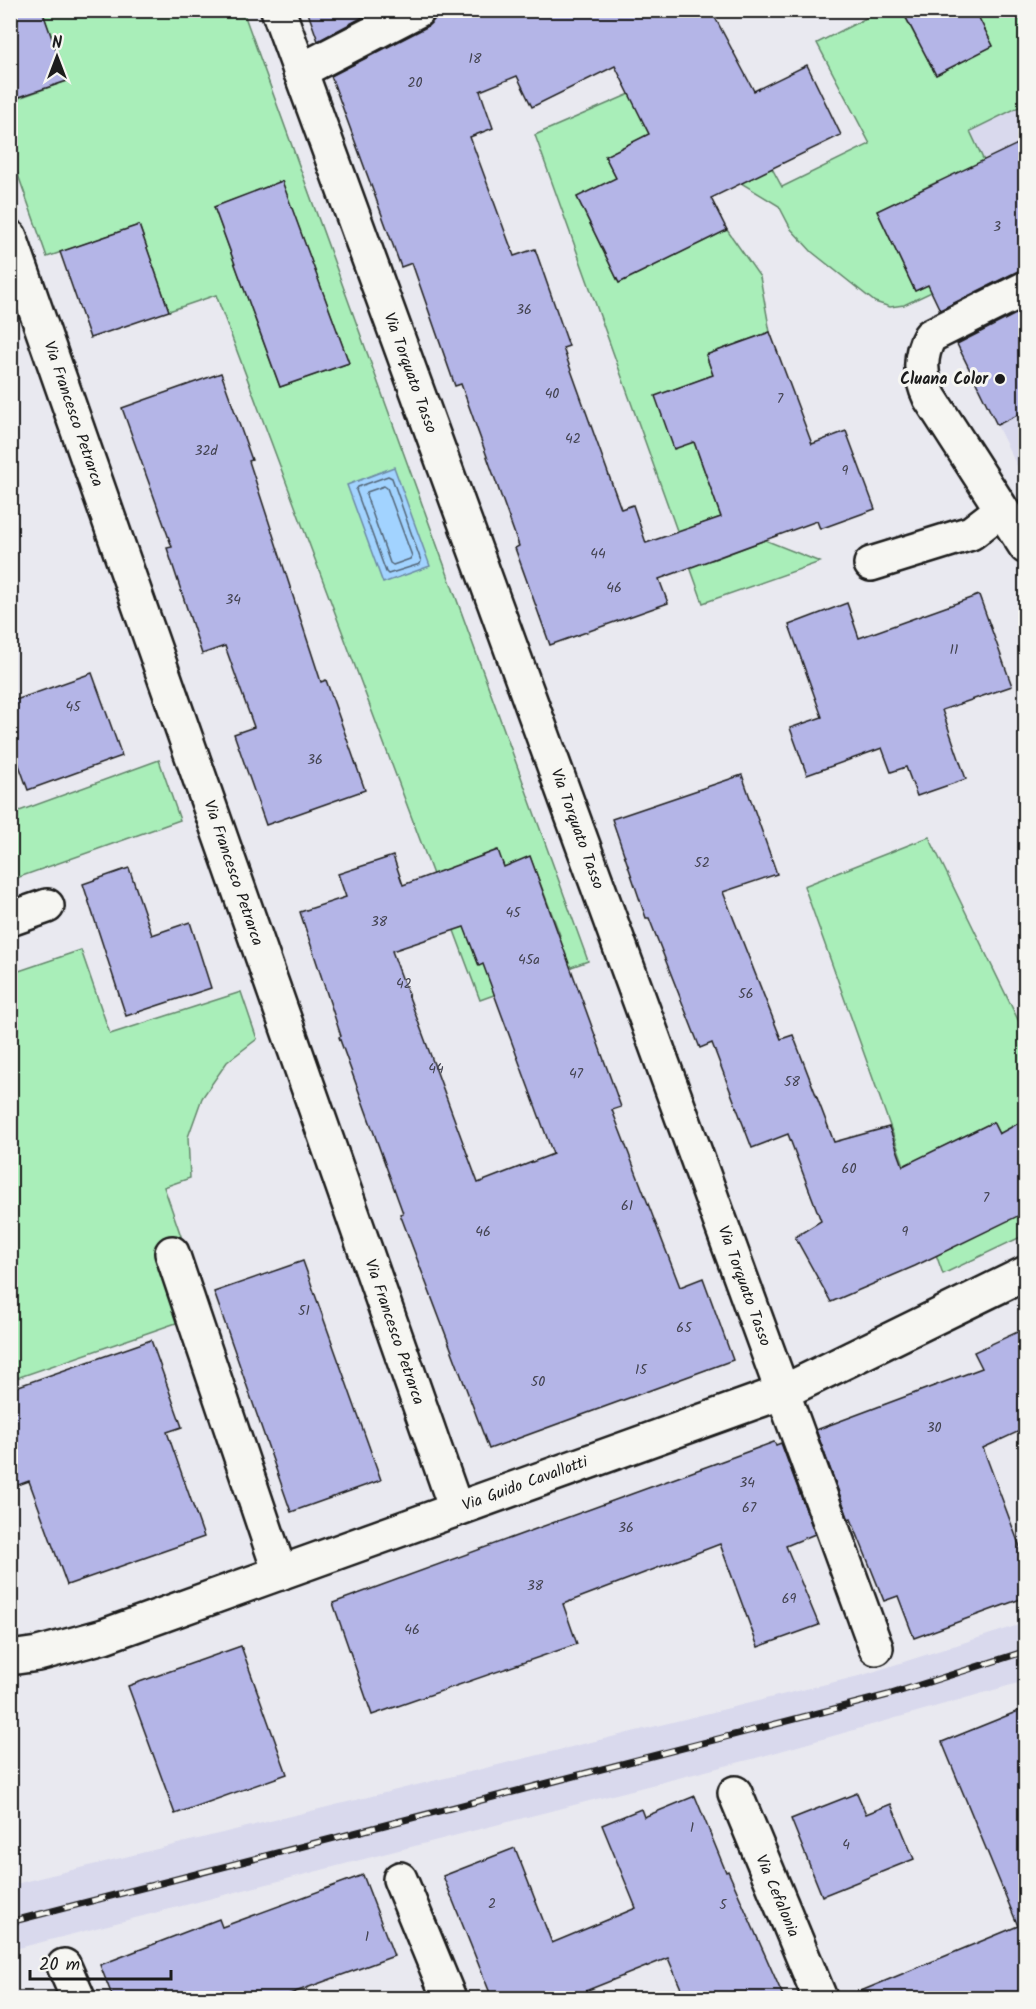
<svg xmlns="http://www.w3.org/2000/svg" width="1036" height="2009" font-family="Kalam,sans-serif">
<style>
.built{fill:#d9d9ed}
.green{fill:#a9eeb9;stroke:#62856a;stroke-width:1.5;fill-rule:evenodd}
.water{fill:#a2d3ff;stroke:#6c8aa4;stroke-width:1.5}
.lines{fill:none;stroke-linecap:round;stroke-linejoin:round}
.shore{stroke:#526577;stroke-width:1.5}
.building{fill:#b4b5e7;stroke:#1c1c1c;stroke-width:1.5;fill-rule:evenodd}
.minor-casing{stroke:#1c1c1c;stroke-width:38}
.minor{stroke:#f6f6f2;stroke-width:33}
.rail-casing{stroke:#1c1c1c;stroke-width:7}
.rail{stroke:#f6f6f2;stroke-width:4.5;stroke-dasharray:14;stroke-linecap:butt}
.poi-dot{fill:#1c1c1c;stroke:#f6f6f2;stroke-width:2}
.labels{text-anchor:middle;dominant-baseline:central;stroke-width:6;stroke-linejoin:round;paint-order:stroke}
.number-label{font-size:14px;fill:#42424f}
.street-label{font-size:16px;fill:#1c1c1c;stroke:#f6f6f2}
.poi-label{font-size:16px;font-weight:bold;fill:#1c1c1c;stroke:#f6f6f2;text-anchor:end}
</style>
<rect width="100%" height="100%" fill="#e9e9f0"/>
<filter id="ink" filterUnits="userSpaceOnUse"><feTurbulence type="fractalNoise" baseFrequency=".0167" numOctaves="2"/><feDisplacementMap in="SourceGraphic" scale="12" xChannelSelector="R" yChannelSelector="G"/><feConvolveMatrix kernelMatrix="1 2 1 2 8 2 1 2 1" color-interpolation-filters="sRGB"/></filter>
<g filter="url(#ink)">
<g class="built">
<path d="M 1025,104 L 1025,245 L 969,130 Z"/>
<path d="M 1025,315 L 1025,482 L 958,347 Z"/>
<path d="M 1025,1623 L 1025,1681 L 756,1758 L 11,1950 L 11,1885 L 863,1675 Z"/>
</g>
<g class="green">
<path d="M 42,11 L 243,11 L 588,961 L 480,1000 L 216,295 L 169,311 L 139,225 L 47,257 L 11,155 L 10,101 L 67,81 ZM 282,182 L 349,363 L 280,387 L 214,207 ZM 497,850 L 504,867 L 530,857 L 560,935 L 479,965 L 443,871 Z"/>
<path d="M 880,11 L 902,11 L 936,75 L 993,46 L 975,11 L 1025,11 L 1025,104 L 970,131 L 1025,248 L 904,305 L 890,307 L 875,302 L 812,252 L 791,229 L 779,206 L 644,124 L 649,134 L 605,156 L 616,178 L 577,197 L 619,283 L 727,230 L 760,277 L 770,332 L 706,355 L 713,375 L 656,396 L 694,442 L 721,517 L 699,525 L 712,560 L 765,540 L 820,562 L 703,603 L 535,135 L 713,58 L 782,187 L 870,144 L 817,43 ZM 937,182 L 1007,247 L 915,291 L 877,211 Z"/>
<path d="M 159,760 L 180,820 L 11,880 L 11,814 Z"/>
<path d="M 929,837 L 1025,1034 L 1026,1135 L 1019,1123 L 999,1134 L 993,1122 L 930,1153 L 1025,1212 L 1025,1235 L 943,1274 L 804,886 Z"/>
<path d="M 81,950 L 110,1034 L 241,992 L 257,1039 L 227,1062 L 202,1098 L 188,1137 L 190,1178 L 164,1187 L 182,1239 L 156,1253 L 179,1322 L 11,1380 L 10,974 Z"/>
</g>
<path class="water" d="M 394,467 L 430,566 L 383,583 L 347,485 Z"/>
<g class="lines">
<g class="shore">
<path d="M 388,476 L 392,478 L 421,561 L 420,564 L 388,574 L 386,572 L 356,490 L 358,487 Z"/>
<path d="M 384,486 L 387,488 L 412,556 L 410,559 L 393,565 L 390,563 L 366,495 L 367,492 Z"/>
</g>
</g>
<g class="building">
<path d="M 10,10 L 42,10 L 67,81 L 10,100 Z"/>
<path d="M 307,10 L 376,10 L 318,41 Z"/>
<path d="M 437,10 L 711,10 L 754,91 L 807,65 L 841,135 L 711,198 L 727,230 L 619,283 L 577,197 L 616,178 L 605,156 L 649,134 L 615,66 L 532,107 L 517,76 L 480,91 L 493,128 L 470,137 L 514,256 L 535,249 L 569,346 L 563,348 L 621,509 L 633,505 L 646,543 L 721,517 L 694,442 L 674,449 L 655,396 L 713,375 L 706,355 L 770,332 L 812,444 L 846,431 L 875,509 L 820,529 L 817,521 L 659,579 L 668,603 L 550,645 L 515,548 L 519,546 L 461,384 L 455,386 L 412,263 L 401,267 L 331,76 L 427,27 L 434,20 Z"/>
<path d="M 902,10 L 975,10 L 993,46 L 936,75 Z"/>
<path d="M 1026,140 L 1026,270 L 1018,271 L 940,310 L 928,285 L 915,291 L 877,211 Z"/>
<path d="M 282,181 L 349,363 L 280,387 L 214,207 Z"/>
<path d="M 139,225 L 169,311 L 90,338 L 60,252 Z"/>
<path d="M 1026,309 L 1026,411 L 997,425 L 957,344 Z"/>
<path d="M 221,373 L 252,460 L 249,461 L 321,682 L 326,680 L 365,790 L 266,825 L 234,734 L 254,727 L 225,646 L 202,654 L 167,548 L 172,547 L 122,408 Z"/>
<path d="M 979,595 L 1012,686 L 942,710 L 966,779 L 917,796 L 906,767 L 891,772 L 882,748 L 807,775 L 790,728 L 822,717 L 789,625 L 847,603 L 859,638 Z"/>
<path d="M 92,673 L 122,756 L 28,790 L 10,740 L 10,702 Z"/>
<path d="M 742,775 L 777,874 L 723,892 L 781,1039 L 793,1035 L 834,1142 L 889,1127 L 903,1166 L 993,1122 L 999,1134 L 1026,1119 L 1026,1212 L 915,1266 L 831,1302 L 795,1237 L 821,1221 L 788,1134 L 752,1148 L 712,1043 L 700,1048 L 649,918 L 646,918 L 612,819 Z"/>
<path d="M 498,850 L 504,867 L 530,856 L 621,1107 L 612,1110 L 680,1287 L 703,1278 L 733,1360 L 489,1449 L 400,1214 L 403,1213 L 339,1037 L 341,1036 L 300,912 L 346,897 L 338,874 L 393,856 L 403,885 ZM 464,927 L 479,966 L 483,964 L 553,1154 L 478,1183 L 392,951 Z"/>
<path d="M 129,868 L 152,935 L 190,922 L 211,988 L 126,1016 L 83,884 Z"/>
<path d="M 303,1261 L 381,1480 L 291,1512 L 214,1292 Z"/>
<path d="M 1026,1328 L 1026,1428 L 983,1448 L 1026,1563 L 1026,1597 L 914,1638 L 898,1596 L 884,1601 L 851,1519 L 849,1520 L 816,1430 L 982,1368 L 974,1352 Z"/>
<path d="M 151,1340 L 182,1427 L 167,1432 L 204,1537 L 67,1585 L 29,1481 L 10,1488 L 10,1389 Z"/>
<path d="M 774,1442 L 776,1445 L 781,1443 L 815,1534 L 786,1546 L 819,1625 L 758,1647 L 720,1544 L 563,1604 L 577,1644 L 372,1715 L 333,1603 Z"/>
<path d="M 241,1646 L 287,1774 L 175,1814 L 128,1686 Z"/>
<path d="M 1026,1708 L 1026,1998 L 844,1998 L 1018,1926 L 942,1742 Z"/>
<path d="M 857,1793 L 866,1814 L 891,1804 L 914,1859 L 822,1896 L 791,1819 Z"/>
<path d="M 695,1796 L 726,1872 L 728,1871 L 784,1998 L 685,1998 L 668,1958 L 568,1998 L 492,1998 L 443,1876 L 515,1848 L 552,1943 L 636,1908 L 602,1825 L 641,1809 L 644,1817 Z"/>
<path d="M 363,1875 L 394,1956 L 279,1998 L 113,1998 L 100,1965 L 219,1919 L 222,1927 Z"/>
</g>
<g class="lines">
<g class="minor-casing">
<g id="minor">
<path d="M 278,10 L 876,1648"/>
<path d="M 300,71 L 418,10"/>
<path d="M 10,237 L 456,1509"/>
<path d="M 1026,288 L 930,336 C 918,357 920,377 930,398 L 1026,547"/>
<path d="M 871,564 L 971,533 L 1001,510"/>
<path d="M 10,919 L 47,906"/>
<path d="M 172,1253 L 280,1573"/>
<path d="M 10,1658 L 38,1654 L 104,1636 L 783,1392 L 1026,1273"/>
<path d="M 735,1793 L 820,1998"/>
<path d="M 400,1879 L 449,1998"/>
<path d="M 64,1966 L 78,1998"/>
</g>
</g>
<use href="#minor" class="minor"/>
<g class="rail-casing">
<path id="rail" d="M 10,1922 L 888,1695 L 1026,1651"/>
</g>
<use href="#rail" class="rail"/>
</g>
</g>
<circle class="poi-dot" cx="1000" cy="379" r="6"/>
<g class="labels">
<g class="number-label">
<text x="475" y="59">18</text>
<text x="415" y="83">20</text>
<text x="997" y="227">3</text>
<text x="524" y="310">36</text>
<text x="552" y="394">40</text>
<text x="780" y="399">7</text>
<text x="573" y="439">42</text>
<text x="206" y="451">32d</text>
<text x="845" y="471">9</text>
<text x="598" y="554">44</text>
<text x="614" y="588">46</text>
<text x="233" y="600">34</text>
<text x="954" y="650">11</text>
<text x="73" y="707">45</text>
<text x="315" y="760">36</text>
<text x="702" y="863">52</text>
<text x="513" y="913">45</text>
<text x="379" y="922">38</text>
<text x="529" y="960">45a</text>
<text x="404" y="984">42</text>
<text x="746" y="994">56</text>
<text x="436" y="1069">44</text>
<text x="576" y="1074">47</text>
<text x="792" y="1082">58</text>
<text x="849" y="1169">60</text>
<text x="986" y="1198">7</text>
<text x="627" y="1206">61</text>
<text x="483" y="1232">46</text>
<text x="905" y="1232">9</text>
<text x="304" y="1311">51</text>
<text x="684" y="1328">65</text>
<text x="641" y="1370">15</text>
<text x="538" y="1382">50</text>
<text x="934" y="1428">30</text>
<text x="747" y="1483">34</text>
<text x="749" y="1508">67</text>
<text x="626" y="1528">36</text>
<text x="535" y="1586">38</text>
<text x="789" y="1599">69</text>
<text x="412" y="1630">46</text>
<text x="692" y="1828">1</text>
<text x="846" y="1845">4</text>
<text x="492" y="1904">2</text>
<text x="723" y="1905">5</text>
<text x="367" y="1937">1</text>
</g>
<g class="street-label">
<text transform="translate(410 373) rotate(70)">Via Torquato Tasso</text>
<text transform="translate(73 414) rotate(71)">Via Francesco Petrarca</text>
<text transform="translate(577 829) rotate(70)">Via Torquato Tasso</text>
<text transform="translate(233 873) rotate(71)">Via Francesco Petrarca</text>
<text transform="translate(744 1286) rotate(70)">Via Torquato Tasso</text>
<text transform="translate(394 1332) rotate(71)">Via Francesco Petrarca</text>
<text transform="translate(525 1484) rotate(-20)">Via Guido Cavallotti</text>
<text transform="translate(777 1896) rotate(67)">Via Cefalonia</text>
</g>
<g class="poi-label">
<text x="988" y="379">Cluana Color</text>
</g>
</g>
<rect width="1036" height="2009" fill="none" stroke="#f6f6f2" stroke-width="36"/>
<rect x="18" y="18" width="1000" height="1973" fill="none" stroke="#1c1c1c" stroke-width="2" filter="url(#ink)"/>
<g transform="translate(57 57)" stroke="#f6f6f2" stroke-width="4.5" paint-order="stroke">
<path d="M0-4.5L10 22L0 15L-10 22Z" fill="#1c1c1c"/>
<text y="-9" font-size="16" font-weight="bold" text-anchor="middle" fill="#1c1c1c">N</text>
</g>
<path d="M30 1970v9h141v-9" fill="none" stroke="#1c1c1c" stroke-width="3"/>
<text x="39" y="1970" font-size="18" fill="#1c1c1c" stroke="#f6f6f2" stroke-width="4.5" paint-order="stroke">20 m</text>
</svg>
